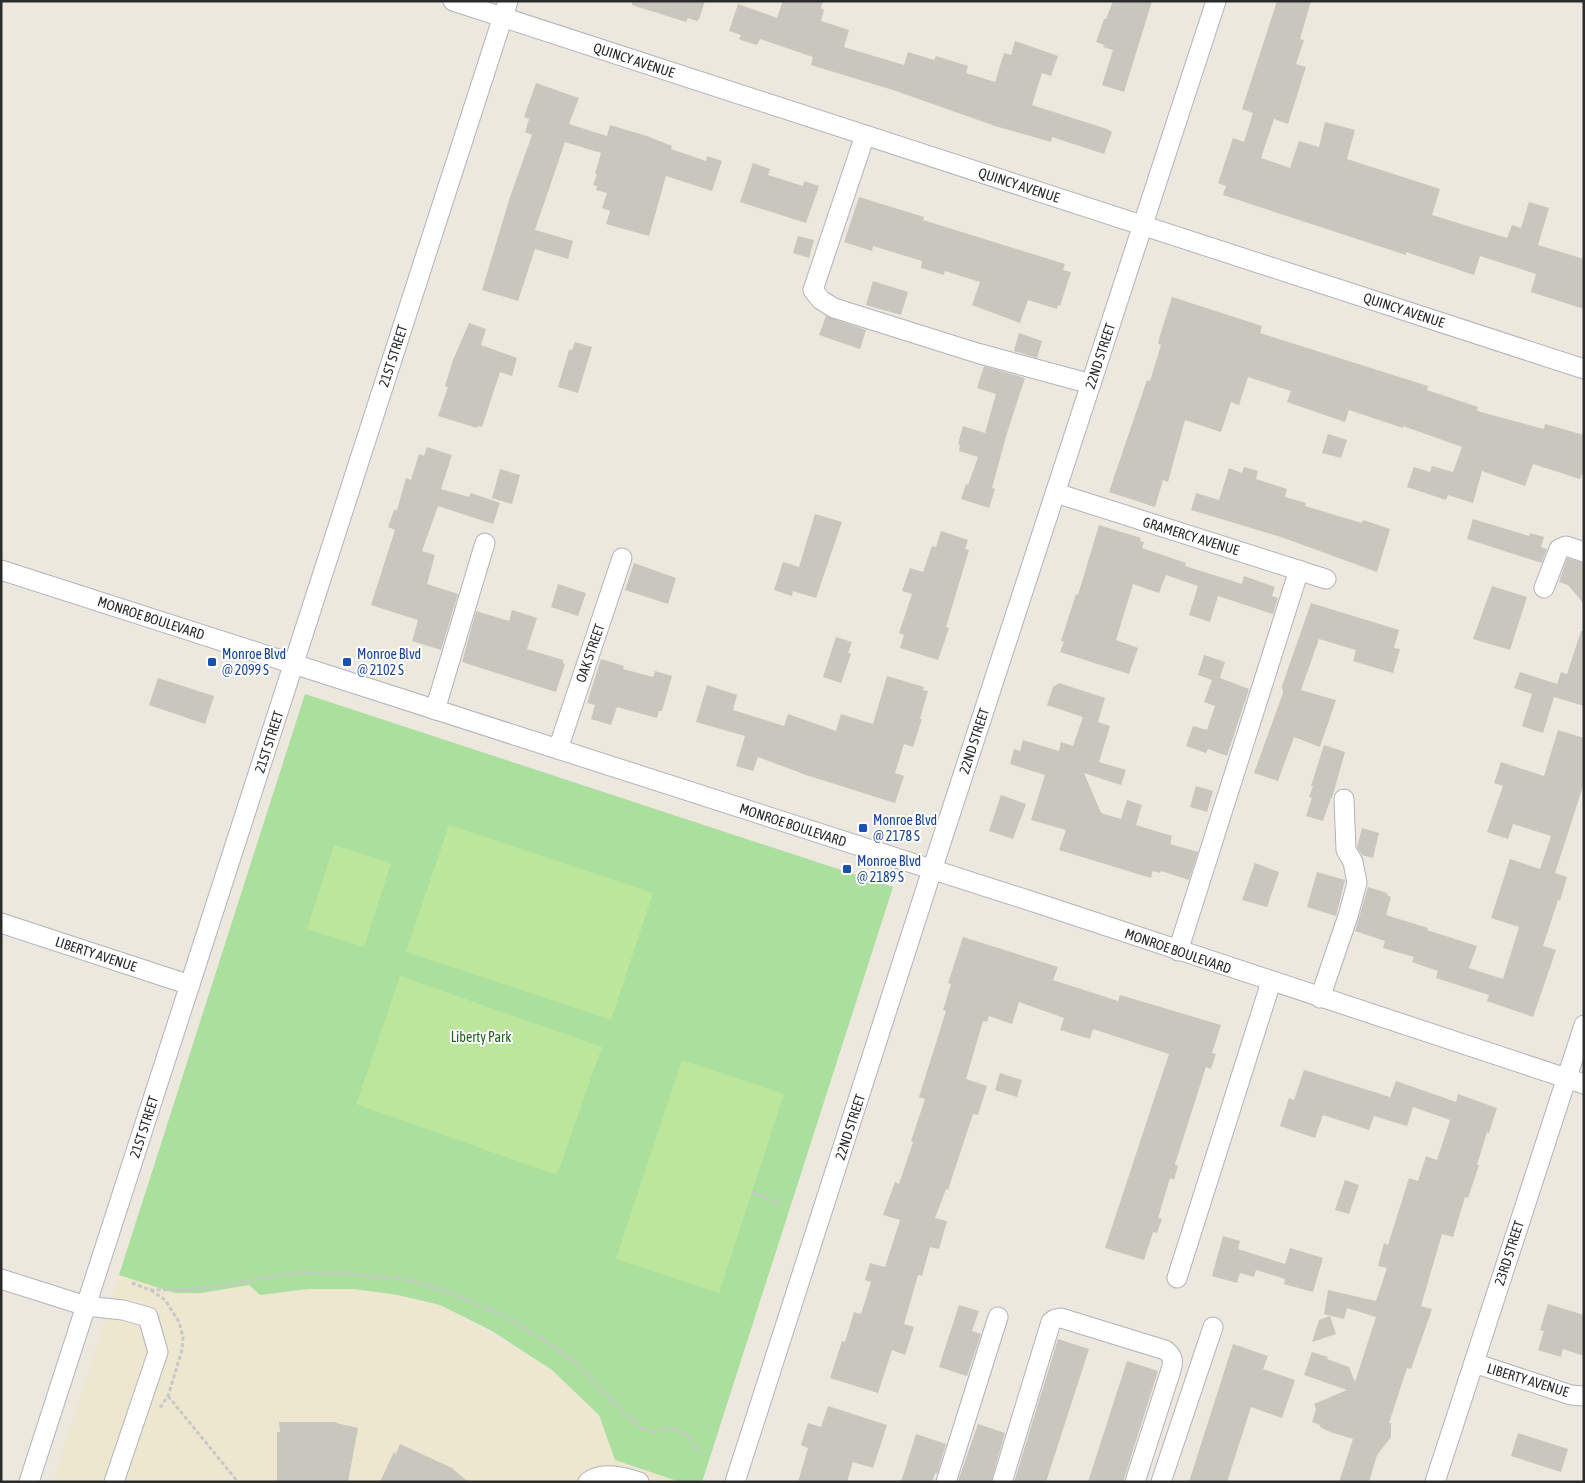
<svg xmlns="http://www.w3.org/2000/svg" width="1585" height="1483" font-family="'Asap Condensed',sans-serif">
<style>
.education{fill:#ede7cf}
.green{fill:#abdf9e}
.pitch{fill:#bbe69b}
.building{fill:#c8c6bd}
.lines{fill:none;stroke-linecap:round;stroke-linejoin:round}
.minor-casing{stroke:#b2b2be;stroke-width:21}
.path{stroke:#c8c8c8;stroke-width:3;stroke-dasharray:4 2.5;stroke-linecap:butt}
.minor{stroke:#fff;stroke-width:19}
.transit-dot{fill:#1a4fb4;stroke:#fff;stroke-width:2}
.labels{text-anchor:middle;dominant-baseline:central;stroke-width:4;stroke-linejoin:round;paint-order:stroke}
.street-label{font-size:14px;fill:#2b2b2b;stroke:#fff}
.transit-label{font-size:14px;fill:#164399;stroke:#fff;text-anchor:start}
.park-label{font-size:14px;fill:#23651f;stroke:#fff}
</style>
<rect width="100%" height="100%" fill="#ece8de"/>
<path class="education" d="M 119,1275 L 175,1293 L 201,1293 L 249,1285 L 308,1289 L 354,1289 L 398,1295 L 440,1305 L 552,1370 L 599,1415 L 615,1460 L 680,1482 L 53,1482 Z"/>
<path class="green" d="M 305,694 L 893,887 L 702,1482 L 680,1482 L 615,1460 L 599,1415 L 552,1370 L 492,1331 L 440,1305 L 398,1295 L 354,1289 L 308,1289 L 260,1295 L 249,1285 L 201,1293 L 175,1293 L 119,1275 Z"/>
<g class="pitch">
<path d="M 449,825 L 653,893 L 611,1020 L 406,952 Z"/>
<path d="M 334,845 L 391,863 L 364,947 L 307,929 Z"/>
<path d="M 400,976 L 602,1047 L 557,1175 L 356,1104 Z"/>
<path d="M 682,1060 L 784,1094 L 719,1293 L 616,1259 Z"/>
</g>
<g class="building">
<path d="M 632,1 L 705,1 L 699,19 L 697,21 L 688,18 L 686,22 L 632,5 Z"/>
<path d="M 783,1 L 823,1 L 821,8 L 824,10 L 821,21 L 849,30 L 844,47 L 904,65 L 908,52 L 934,60 L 936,56 L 968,66 L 966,73 L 995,82 L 1004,53 L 1011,55 L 1015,41 L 1058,56 L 1051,76 L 1042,73 L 1032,105 L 1107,129 L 1112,132 L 1104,154 L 1052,137 L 1051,142 L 995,126 L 896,91 L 811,65 L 813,57 L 760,39 L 757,45 L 741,40 L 739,39 L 741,35 L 729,31 L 738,4 L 777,18 Z"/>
<path d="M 1113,1 L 1152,1 L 1124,92 L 1102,85 L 1113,50 L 1103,47 L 1104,45 L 1096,42 L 1104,19 L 1106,19 Z"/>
<path d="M 1277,1 L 1311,1 L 1300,39 L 1304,40 L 1296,64 L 1306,67 L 1288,124 L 1274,119 L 1261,158 L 1290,168 L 1299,141 L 1319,147 L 1325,122 L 1355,130 L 1347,159 L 1440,189 L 1432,215 L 1507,238 L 1512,225 L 1521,228 L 1529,202 L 1549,208 L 1538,245 L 1584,259 L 1584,309 L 1531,292 L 1536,274 L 1480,256 L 1474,275 L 1406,252 L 1406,255 L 1223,195 L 1226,186 L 1218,183 L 1233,138 L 1244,142 L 1253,113 L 1242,109 Z"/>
<path d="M 536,83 L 579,98 L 569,124 L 607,136 L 610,125 L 647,136 L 672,146 L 671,149 L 706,161 L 707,156 L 722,161 L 712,191 L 666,176 L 649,236 L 606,224 L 610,211 L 602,208 L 607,193 L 596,190 L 597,186 L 593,185 L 597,174 L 595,174 L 601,153 L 565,142 L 535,230 L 573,241 L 568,259 L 535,249 L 518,301 L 482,290 L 510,197 L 532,135 L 525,132 L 529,119 L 524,117 Z"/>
<path d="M 753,163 L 770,169 L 768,175 L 803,186 L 804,181 L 819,186 L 806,223 L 740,202 Z"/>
<path d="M 859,197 L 924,217 L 923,220 L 1065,264 L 1063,270 L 1071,272 L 1060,306 L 1058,305 L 1057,309 L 1028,300 L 1020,323 L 972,305 L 980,282 L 945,271 L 944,275 L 921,268 L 922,261 L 873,246 L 872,251 L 844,242 Z"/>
<path d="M 798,236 L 814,240 L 809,258 L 793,253 Z"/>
<path d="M 873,281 L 908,292 L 901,315 L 866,305 Z"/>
<path d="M 1172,297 L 1262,326 L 1260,333 L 1428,386 L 1427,390 L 1478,407 L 1477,411 L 1544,429 L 1545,424 L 1584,435 L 1584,469 L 1580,479 L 1533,464 L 1525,486 L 1482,471 L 1473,503 L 1448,495 L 1446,500 L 1407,487 L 1414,467 L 1430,472 L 1432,466 L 1453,472 L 1462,447 L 1403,426 L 1403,428 L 1349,410 L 1345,422 L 1287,402 L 1291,391 L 1248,377 L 1239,405 L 1231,402 L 1221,432 L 1185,420 L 1168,482 L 1163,480 L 1155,507 L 1109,492 L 1147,380 L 1150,381 L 1161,345 L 1158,344 L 1159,339 Z"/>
<path d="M 826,316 L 866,330 L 860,349 L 819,335 Z"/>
<path d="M 469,323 L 486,329 L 481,345 L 517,358 L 512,376 L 500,372 L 482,427 L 478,426 L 477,428 L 438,416 L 448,387 L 445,386 L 453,360 Z"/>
<path d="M 1019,333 L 1042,341 L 1037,358 L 1014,351 Z"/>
<path d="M 575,342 L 592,347 L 578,393 L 558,387 L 569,350 L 572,350 Z"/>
<path d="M 984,366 L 1025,378 L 1007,433 L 992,488 L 995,489 L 989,508 L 961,499 L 966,484 L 968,485 L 978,457 L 959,451 L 960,445 L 958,444 L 963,426 L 985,433 L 996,394 L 977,388 Z"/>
<path d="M 1328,434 L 1347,440 L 1341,458 L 1322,453 Z"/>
<path d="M 427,447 L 452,455 L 441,489 L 469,497 L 471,493 L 500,503 L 493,524 L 438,506 L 422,551 L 435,555 L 427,584 L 458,594 L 441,650 L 412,641 L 418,620 L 371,605 L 395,530 L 388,527 L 394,510 L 397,510 L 406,478 L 411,480 L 419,454 L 424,456 Z"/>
<path d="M 1244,467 L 1258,471 L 1256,479 L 1287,489 L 1285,497 L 1306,503 L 1305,506 L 1362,523 L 1363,520 L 1390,529 L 1377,572 L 1281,537 L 1191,510 L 1196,493 L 1219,500 L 1229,468 L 1242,473 Z"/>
<path d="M 500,469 L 520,475 L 512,504 L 492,498 Z"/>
<path d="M 815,514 L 842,522 L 816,598 L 793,591 L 792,596 L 774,590 L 783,562 L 799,567 Z"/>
<path d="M 1473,519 L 1529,536 L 1530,533 L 1544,537 L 1541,547 L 1547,549 L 1542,563 L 1467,539 Z"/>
<path d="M 1099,525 L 1141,538 L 1140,541 L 1144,542 L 1142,548 L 1186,563 L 1185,566 L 1242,584 L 1244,576 L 1275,587 L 1272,596 L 1278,598 L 1273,614 L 1218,596 L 1210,622 L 1189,615 L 1198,586 L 1166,575 L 1159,593 L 1133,584 L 1116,640 L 1138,648 L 1129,674 L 1060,652 L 1064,642 L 1061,641 L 1076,594 L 1078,595 Z"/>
<path d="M 941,531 L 968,540 L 965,549 L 969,550 L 946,627 L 949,628 L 938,660 L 900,648 L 904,635 L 899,633 L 912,594 L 902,591 L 910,568 L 923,572 L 932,546 L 936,547 Z"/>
<path d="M 1567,558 L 1584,563 L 1584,604 L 1568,585 L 1559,582 Z"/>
<path d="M 634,563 L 676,578 L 668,604 L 625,590 Z"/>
<path d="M 558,584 L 586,593 L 578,616 L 551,607 Z"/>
<path d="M 1492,586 L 1527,597 L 1510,650 L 1473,639 Z"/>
<path d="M 1311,603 L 1399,630 L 1394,648 L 1400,649 L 1393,673 L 1353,661 L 1356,650 L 1319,639 L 1301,690 L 1336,700 L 1320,747 L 1294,737 L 1278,781 L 1254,773 L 1283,693 L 1282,686 Z"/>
<path d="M 512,610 L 537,618 L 527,649 L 563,660 L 563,663 L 565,664 L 556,692 L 462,662 L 476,611 L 509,621 Z"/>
<path d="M 1581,631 L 1584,631 L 1584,706 L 1554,697 L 1543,733 L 1522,726 L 1532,694 L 1514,688 L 1520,672 L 1557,684 L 1561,672 L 1567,674 Z"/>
<path d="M 836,637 L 852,642 L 848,653 L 851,654 L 841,683 L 823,677 Z"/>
<path d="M 1204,655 L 1225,662 L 1220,678 L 1249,689 L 1227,756 L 1208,749 L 1206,753 L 1186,746 L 1193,726 L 1207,730 L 1215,706 L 1204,702 L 1212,680 L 1198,675 Z"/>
<path d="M 601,659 L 624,666 L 623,669 L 653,677 L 655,671 L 672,676 L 662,711 L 659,711 L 657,718 L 617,707 L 611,725 L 591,719 L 595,705 L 587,703 Z"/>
<path d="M 887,676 L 924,687 L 923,690 L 928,691 L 920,719 L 922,719 L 913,747 L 904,744 L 895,773 L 904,776 L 895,803 L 806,775 L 758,757 L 753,771 L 736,766 L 745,736 L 696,722 L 707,685 L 737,695 L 733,710 L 784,726 L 788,714 L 836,731 L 841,714 L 873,724 Z"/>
<path d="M 158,678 L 214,696 L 205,724 L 149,705 Z"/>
<path d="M 1059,683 L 1105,698 L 1098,722 L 1110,726 L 1099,762 L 1126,770 L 1121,785 L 1084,773 L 1101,813 L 1121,819 L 1127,800 L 1142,805 L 1136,825 L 1172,836 L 1170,844 L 1198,852 L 1189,880 L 1161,871 L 1160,873 L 1153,871 L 1151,878 L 1059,850 L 1066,830 L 1031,820 L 1045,775 L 1010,764 L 1014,749 L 1020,751 L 1023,740 L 1059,751 L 1061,742 L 1073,746 L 1083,717 L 1047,705 L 1053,687 Z"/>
<path d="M 1558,730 L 1584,738 L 1584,783 L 1555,873 L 1567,877 L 1560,901 L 1558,900 L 1543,946 L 1556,950 L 1533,1017 L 1487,1001 L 1489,995 L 1436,978 L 1438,971 L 1412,962 L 1414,957 L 1383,948 L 1385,941 L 1355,931 L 1368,887 L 1387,893 L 1387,895 L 1391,897 L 1386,915 L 1428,928 L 1427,930 L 1477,946 L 1469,968 L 1503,979 L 1519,927 L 1491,918 L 1510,859 L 1540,869 L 1551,836 L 1513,824 L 1508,839 L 1487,832 L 1503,786 L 1494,783 L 1501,762 L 1544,776 Z"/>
<path d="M 1324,745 L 1345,752 L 1332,798 L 1331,798 L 1323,821 L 1306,816 L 1312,798 L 1309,797 L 1313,786 L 1311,786 Z"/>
<path d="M 1196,786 L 1213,791 L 1207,812 L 1190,807 Z"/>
<path d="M 1001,795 L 1026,804 L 1013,839 L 989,831 Z"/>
<path d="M 1362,828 L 1379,833 L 1373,858 L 1362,855 L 1357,847 Z"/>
<path d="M 1255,863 L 1279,872 L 1267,907 L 1242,900 Z"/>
<path d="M 1317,872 L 1345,880 L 1336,916 L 1307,907 Z"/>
<path d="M 963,937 L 1058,967 L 1053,980 L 1118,1001 L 1120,995 L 1221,1025 L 1212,1053 L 1216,1054 L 1211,1069 L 1206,1067 L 1175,1164 L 1178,1166 L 1174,1180 L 1170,1178 L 1158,1218 L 1162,1219 L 1157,1233 L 1153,1232 L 1144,1260 L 1105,1248 L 1169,1054 L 1093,1029 L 1090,1039 L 1060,1030 L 1064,1018 L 1019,1002 L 1012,1024 L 989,1016 L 987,1022 L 983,1021 L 966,1079 L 987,1086 L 978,1115 L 973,1114 L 948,1190 L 946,1189 L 935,1218 L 947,1221 L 939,1249 L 930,1247 L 922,1276 L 918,1275 L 904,1324 L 914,1327 L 905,1355 L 892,1350 L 878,1393 L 830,1378 L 842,1341 L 845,1342 L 854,1312 L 861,1314 L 871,1282 L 865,1280 L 870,1263 L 885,1267 L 900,1220 L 883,1215 L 895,1182 L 899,1184 L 913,1142 L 911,1141 L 925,1099 L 919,1097 L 946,1011 L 943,1010 L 951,984 L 948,983 Z"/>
<path d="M 1304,1070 L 1390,1097 L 1396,1081 L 1456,1102 L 1458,1094 L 1497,1108 L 1489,1133 L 1487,1132 L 1477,1165 L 1479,1165 L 1468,1198 L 1465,1197 L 1453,1237 L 1442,1234 L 1421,1306 L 1432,1309 L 1411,1369 L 1407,1368 L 1389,1423 L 1391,1423 L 1391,1437 L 1377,1455 L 1369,1482 L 1339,1482 L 1353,1439 L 1330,1432 L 1320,1427 L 1320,1425 L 1312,1422 L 1316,1409 L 1314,1404 L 1347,1390 L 1304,1375 L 1312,1352 L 1328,1357 L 1327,1359 L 1349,1367 L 1355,1382 L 1376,1317 L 1347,1308 L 1344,1319 L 1324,1314 L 1328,1290 L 1376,1301 L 1387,1268 L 1378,1266 L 1384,1243 L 1388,1245 L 1409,1178 L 1418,1181 L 1426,1156 L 1437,1160 L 1450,1120 L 1413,1107 L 1407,1126 L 1374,1116 L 1369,1130 L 1323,1115 L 1315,1138 L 1280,1126 L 1289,1098 L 1294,1100 Z"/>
<path d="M 1000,1073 L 1022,1080 L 1017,1097 L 995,1090 Z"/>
<path d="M 1345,1180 L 1359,1185 L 1349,1214 L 1335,1210 Z"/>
<path d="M 1223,1236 L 1240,1241 L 1238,1249 L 1285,1264 L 1290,1248 L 1323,1258 L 1313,1292 L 1284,1284 L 1285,1279 L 1256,1270 L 1254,1277 L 1240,1273 L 1237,1283 L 1212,1276 Z"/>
<path d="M 1548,1304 L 1584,1315 L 1584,1356 L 1563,1349 L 1561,1357 L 1538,1350 L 1544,1331 L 1540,1330 Z"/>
<path d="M 959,1305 L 979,1311 L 972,1331 L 981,1334 L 967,1376 L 939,1367 Z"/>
<path d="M 1330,1316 L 1336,1334 L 1312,1342 L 1319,1320 Z"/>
<path d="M 1058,1339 L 1089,1349 L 1046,1482 L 1014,1482 Z"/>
<path d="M 1233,1344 L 1268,1356 L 1263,1369 L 1295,1380 L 1282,1418 L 1251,1407 L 1227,1482 L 1189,1482 Z"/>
<path d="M 1127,1361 L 1158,1371 L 1123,1482 L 1088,1482 Z"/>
<path d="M 828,1406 L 887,1425 L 873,1468 L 853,1462 L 847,1482 L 798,1482 L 808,1448 L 801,1445 L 808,1423 L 821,1427 Z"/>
<path d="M 279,1422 L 337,1422 L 336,1423 L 358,1428 L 348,1482 L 277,1482 L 277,1432 L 280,1432 Z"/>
<path d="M 978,1424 L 1005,1433 L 991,1482 L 958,1481 Z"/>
<path d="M 1518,1433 L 1568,1449 L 1561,1472 L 1511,1456 Z"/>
<path d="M 916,1434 L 946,1444 L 937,1474 L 935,1473 L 932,1482 L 901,1482 Z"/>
<path d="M 400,1444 L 452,1468 L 468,1482 L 380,1482 L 394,1452 L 396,1454 Z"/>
</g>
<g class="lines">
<g class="minor-casing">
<g id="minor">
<path d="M 453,1 L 1584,369"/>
<path d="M 865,135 L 813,290 L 821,300 L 834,308 L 977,353 L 1091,384"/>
<path d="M 1056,493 L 1326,579"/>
<path d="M 1,570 L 1043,905 L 1584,1084"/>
<path d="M 1544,588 L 1559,549 L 1566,546 L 1584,552"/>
<path d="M 435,710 L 485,543"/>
<path d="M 558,749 L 622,558"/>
<path d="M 1,923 L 190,985"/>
<path d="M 1178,951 L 1299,570"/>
<path d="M 1320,998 L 1348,916 L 1357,883 L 1353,862 L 1346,850 L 1344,799"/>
<path d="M 1177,1278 L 1271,982"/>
<path d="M 1,1279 L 86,1306 L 123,1310 L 148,1317 L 158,1352 L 114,1482"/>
<path d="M 1474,1363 L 1571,1395 L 1584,1396"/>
<path d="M 29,1482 L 508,1"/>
<path d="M 588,1482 C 602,1471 624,1477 639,1482"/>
<path d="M 735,1482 L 932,870 L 1216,1"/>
<path d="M 946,1482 L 998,1317"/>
<path d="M 1002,1482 L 1051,1322 L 1055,1319 L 1061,1318 L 1165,1350 C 1173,1356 1174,1361 1171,1370 L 1135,1482"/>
<path d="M 1161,1482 L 1213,1327"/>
<path d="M 1435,1482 L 1584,1025"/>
</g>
</g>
<g class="path">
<path d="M 752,1192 L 782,1204"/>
<path d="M 132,1283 L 150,1290 L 202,1289 L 298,1272 L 340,1273 L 408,1280 L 440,1289 L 499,1313 L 550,1344 L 578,1364 L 620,1409 L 643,1429 L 654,1432 L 665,1429 L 680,1430 L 689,1437 L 701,1453"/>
<path d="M 151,1290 L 165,1300 L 179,1322 L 183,1337 L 182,1350 L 168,1396 L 159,1409"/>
<path d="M 168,1396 L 238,1482"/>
</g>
<use href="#minor" class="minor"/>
</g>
<g class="transit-dot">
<rect x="207" y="657" width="10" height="10" rx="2.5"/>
<rect x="342" y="657" width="10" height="10" rx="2.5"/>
<rect x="858" y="823" width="10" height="10" rx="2.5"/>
<rect x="842" y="864" width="10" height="10" rx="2.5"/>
</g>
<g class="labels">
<g class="street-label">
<text transform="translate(634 60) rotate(18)">QUINCY AVENUE</text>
<text transform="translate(1019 185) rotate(18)">QUINCY AVENUE</text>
<text transform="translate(1404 310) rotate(18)">QUINCY AVENUE</text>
<text transform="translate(393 356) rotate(-72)">21ST STREET</text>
<text transform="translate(1100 356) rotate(-72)">22ND STREET</text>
<text transform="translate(1191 536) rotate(17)">GRAMERCY AVENUE</text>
<text transform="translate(151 618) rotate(18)">MONROE BOULEVARD</text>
<text transform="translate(590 653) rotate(-71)">OAK STREET</text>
<text transform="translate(974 741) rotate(-72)">22ND STREET</text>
<text transform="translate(269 742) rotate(-72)">21ST STREET</text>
<text transform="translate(793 825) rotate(18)">MONROE BOULEVARD</text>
<text transform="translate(1178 951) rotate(19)">MONROE BOULEVARD</text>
<text transform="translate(96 954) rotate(18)">LIBERTY AVENUE</text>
<text transform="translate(144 1127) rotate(-72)">21ST STREET</text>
<text transform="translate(850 1127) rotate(-72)">22ND STREET</text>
<text transform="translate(1509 1253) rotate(-72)">23RD STREET</text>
<text transform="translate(1528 1380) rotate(17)">LIBERTY AVENUE</text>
</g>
<g class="transit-label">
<text x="222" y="654">Monroe Blvd<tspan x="222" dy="16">@ 2099 S</tspan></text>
<text x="357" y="654">Monroe Blvd<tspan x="357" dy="16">@ 2102 S</tspan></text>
<text x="873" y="820">Monroe Blvd<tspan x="873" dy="16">@ 2178 S</tspan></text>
<text x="857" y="861">Monroe Blvd<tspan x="857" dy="16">@ 2189 S</tspan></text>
</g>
<g class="park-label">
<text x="481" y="1037">Liberty Park</text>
</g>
</g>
<rect width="1585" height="1483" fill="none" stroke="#2b2b2b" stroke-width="5"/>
</svg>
